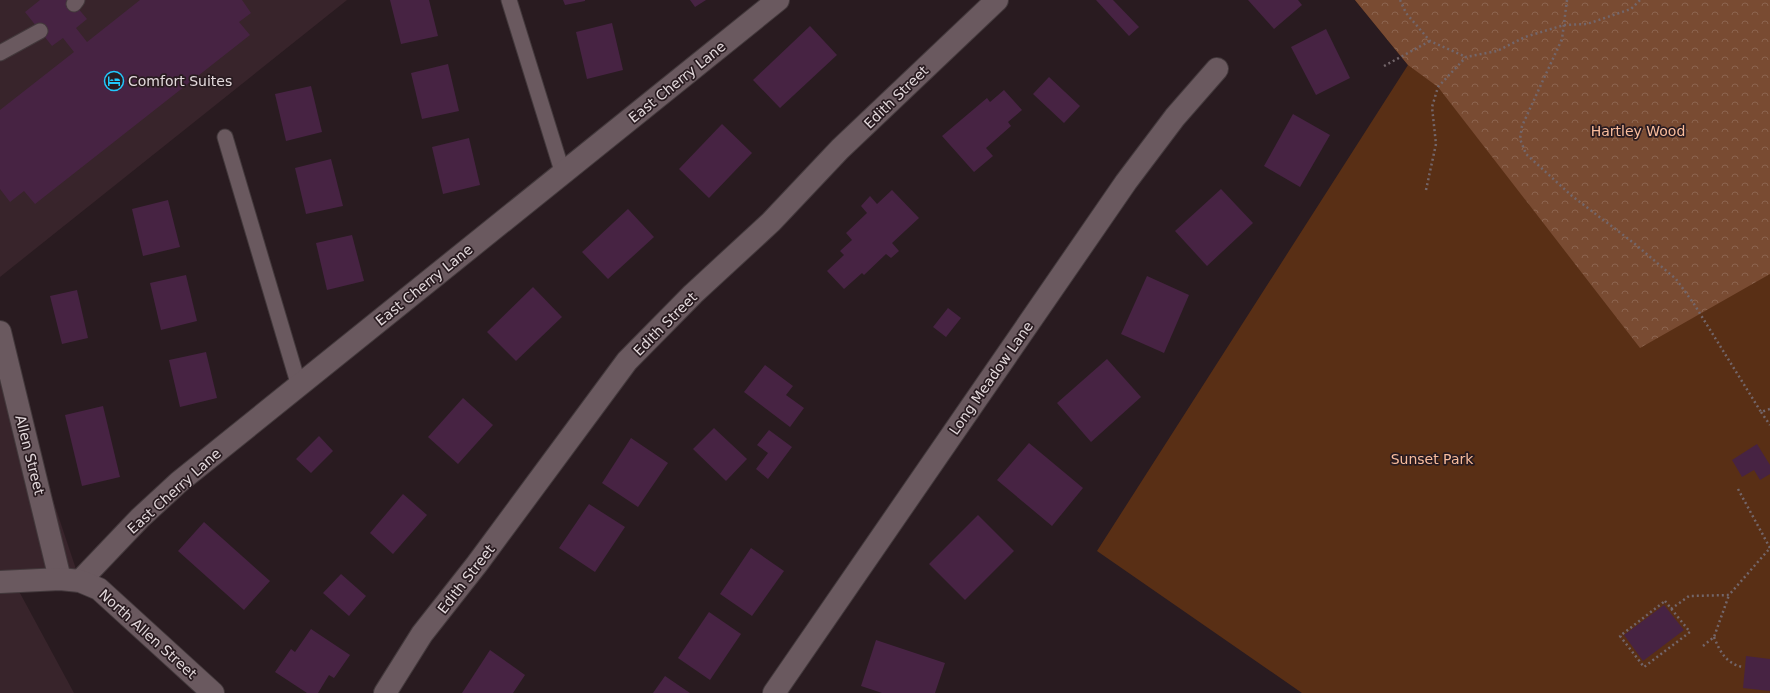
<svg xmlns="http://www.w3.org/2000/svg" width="1770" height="693" font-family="'DejaVu Sans',sans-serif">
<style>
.built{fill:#38242b}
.green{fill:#592f15}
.forest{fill:url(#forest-crowns)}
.building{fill:#472343}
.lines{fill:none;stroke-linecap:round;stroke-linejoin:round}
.service-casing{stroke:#43393c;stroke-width:17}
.minor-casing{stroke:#43393c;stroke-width:24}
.path{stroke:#73666a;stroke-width:2.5;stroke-dasharray:2 3;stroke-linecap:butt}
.service{stroke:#6a595f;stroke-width:15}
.minor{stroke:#6a595f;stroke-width:22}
.labels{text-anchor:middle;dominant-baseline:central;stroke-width:3.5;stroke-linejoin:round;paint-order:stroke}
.poi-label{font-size:14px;fill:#e3d9dc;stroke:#291b20;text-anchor:start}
.street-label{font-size:14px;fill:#e3d9dc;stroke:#291b20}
.park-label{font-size:14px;fill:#f9bd9d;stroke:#291b20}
</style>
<defs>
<pattern id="forest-crowns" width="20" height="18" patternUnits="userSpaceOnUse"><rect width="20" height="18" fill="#794b32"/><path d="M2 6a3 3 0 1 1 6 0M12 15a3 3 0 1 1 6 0" fill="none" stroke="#8c644f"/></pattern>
</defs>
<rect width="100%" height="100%" fill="#291b20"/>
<g class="built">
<path d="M 0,0 L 347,0 L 0,277 Z"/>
<path d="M 0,341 L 80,581 L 14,582 L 74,693 L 0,693 Z"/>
</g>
<path class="green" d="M 1355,0 L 1770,0 L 1770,693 L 1302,693 L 1097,551 L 1408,65 Z"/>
<path class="forest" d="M 1355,0 L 1770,0 L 1770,274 L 1640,348 L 1438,87 L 1408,65 Z"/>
<g class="building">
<path d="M 40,0 L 71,0 L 87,19 L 76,28 L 87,42 L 140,0 L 242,0 L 251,13 L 239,22 L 250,35 L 35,204 L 24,191 L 10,202 L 0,189 L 0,110 L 74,52 L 63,38 L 52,46 L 25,12 Z"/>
<path d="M 390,0 L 429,0 L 438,36 L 401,44 Z"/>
<path d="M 563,0 L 585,0 L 585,1 L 565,5 Z"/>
<path d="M 690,0 L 706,0 L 695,7 Z"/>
<path d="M 1096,0 L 1113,0 L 1139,27 L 1129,36 Z"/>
<path d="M 1248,0 L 1298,0 L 1302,5 L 1274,29 Z"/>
<path d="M 612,23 L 623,70 L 587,79 L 576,32 Z"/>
<path d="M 810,26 L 837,55 L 780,108 L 753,80 Z"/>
<path d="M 1326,29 L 1350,78 L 1316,95 L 1291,47 Z"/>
<path d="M 448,64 L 459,111 L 422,119 L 411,73 Z"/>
<path d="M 1049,77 L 1080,106 L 1064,123 L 1033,94 Z"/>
<path d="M 311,86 L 322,132 L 286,141 L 275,94 Z"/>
<path d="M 1004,90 L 1022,110 L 1008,122 L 1011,126 L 986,148 L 993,156 L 974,172 L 942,136 L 987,98 L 990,102 Z"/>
<path d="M 1293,114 L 1330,135 L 1300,187 L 1264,166 Z"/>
<path d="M 722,124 L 752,153 L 709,198 L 679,169 Z"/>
<path d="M 469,138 L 480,185 L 443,194 L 432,147 Z"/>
<path d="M 331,159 L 343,206 L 306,214 L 295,168 Z"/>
<path d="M 1221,189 L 1253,223 L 1207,266 L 1175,231 Z"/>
<path d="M 892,190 L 919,218 L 892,243 L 899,251 L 891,258 L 886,254 L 864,275 L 862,273 L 844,289 L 827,271 L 844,255 L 840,251 L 852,240 L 846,233 L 867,213 L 861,206 L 870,196 L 877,204 Z"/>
<path d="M 168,200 L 180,247 L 143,256 L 132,209 Z"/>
<path d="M 628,209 L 654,237 L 608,279 L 582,252 Z"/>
<path d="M 352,235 L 364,281 L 327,290 L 316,243 Z"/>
<path d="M 186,275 L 197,321 L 161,330 L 150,283 Z"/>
<path d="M 1147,276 L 1189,295 L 1164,353 L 1121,334 Z"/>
<path d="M 533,287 L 562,317 L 516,361 L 487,332 Z"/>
<path d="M 77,290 L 88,338 L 62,344 L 50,296 Z"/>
<path d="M 948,308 L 961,318 L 946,337 L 933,327 Z"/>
<path d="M 206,352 L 217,398 L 180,407 L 169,360 Z"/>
<path d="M 1107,359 L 1141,397 L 1091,442 L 1057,403 Z"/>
<path d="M 765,365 L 793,386 L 786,395 L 804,408 L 790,427 L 744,392 Z"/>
<path d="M 463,398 L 493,425 L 458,464 L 428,437 Z"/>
<path d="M 103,406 L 120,477 L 82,486 L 65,415 Z"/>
<path d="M 714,428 L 747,459 L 726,481 L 693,449 Z"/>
<path d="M 769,430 L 792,447 L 768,479 L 756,469 L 768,453 L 757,445 Z"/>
<path d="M 319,436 L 333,451 L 311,473 L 296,459 Z"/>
<path d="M 631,438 L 668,463 L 638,507 L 602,483 Z"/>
<path d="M 1029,443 L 1083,488 L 1052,526 L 997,480 Z"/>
<path d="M 1757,444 L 1770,465 L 1770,474 L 1760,480 L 1754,470 L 1742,477 L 1732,460 Z"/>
<path d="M 403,494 L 427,515 L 393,554 L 370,533 Z"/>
<path d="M 589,504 L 625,527 L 595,572 L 559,548 Z"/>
<path d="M 978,515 L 1014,551 L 965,600 L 929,564 Z"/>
<path d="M 204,522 L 270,581 L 244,610 L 178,551 Z"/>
<path d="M 751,548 L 784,571 L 752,616 L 720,594 Z"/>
<path d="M 341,574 L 366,596 L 349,616 L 323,593 Z"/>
<path d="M 1664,605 L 1684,630 L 1643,661 L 1624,635 Z"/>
<path d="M 709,612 L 741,634 L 710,680 L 678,658 Z"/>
<path d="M 311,629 L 350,655 L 334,678 L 329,675 L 318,693 L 307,693 L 275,672 L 291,649 L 295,652 Z"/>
<path d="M 876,640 L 945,663 L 935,693 L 882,693 L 861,686 Z"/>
<path d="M 490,650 L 525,675 L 513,693 L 462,693 Z"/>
<path d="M 1746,656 L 1770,659 L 1770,691 L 1743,688 Z"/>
<path d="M 665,676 L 690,693 L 653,693 Z"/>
</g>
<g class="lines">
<g class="service-casing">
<g id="service">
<path d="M 509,0 L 563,174"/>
<path d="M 74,4 L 77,0"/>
<path d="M 0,53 L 40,31"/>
<path d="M 225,137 L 299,386"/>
</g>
</g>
<g class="minor-casing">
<g id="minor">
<path d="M 0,332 L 60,579"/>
<path d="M 80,581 L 140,518 L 179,482 L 778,0"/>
<path d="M 0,582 L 60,579 L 80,581 L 99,589 L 213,693"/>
<path d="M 385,693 L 422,634 L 477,564 L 627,361 L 693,294 L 771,222 L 840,149 L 997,0"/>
<path d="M 774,693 L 1126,182 L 1175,117 L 1217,69"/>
</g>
</g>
<g class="path">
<path d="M 1400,0 L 1406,13 L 1430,41 L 1466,57"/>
<path d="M 1567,0 L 1562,39 L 1522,126 L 1520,139 L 1526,154 L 1572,196 L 1635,244 L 1676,279 L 1694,304 L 1761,412 L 1770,409"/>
<path d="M 1384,66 L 1430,41"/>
<path d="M 1426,190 L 1436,144 L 1432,107 L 1438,87 L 1466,57 L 1497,51 L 1525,37 L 1564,25 L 1587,24 L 1631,9 L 1640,0"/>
<path d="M 1761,412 L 1770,425"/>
<path d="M 1738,489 L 1770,548"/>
<path d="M 1665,601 L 1690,632 L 1644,667 L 1620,636 Z"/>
<path d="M 1671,609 L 1689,596 L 1729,595 L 1770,548"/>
<path d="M 1714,637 C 1720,652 1726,663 1742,667"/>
<path d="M 1703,646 L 1714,637 L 1729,595"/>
</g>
<use href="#service" class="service"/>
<use href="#minor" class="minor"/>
</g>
<defs>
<g id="hotel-ring" transform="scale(1)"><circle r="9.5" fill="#291b20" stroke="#21c9fd" stroke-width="1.5"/><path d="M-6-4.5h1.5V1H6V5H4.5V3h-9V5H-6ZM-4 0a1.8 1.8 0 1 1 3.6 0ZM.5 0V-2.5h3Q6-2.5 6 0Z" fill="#21c9fd"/></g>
</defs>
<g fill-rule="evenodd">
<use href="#hotel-ring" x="114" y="81"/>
</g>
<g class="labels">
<g class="poi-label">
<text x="128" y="81">Comfort Suites</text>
</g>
<g class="street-label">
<text transform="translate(677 82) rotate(-39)">East Cherry Lane</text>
<text transform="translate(896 97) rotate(-44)">Edith Street</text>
<text transform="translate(424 285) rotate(-39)">East Cherry Lane</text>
<text transform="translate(665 324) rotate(-45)">Edith Street</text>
<text transform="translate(991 378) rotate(-55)">Long Meadow Lane</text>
<text transform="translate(30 455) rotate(76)">Allen Street</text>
<text transform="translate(174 491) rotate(-42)">East Cherry Lane</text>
<text transform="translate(466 579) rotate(-52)">Edith Street</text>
<text transform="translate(148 634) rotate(42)">North Allen Street</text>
</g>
<g class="park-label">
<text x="1638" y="131">Hartley Wood</text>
<text x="1432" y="459">Sunset Park</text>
</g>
</g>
</svg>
